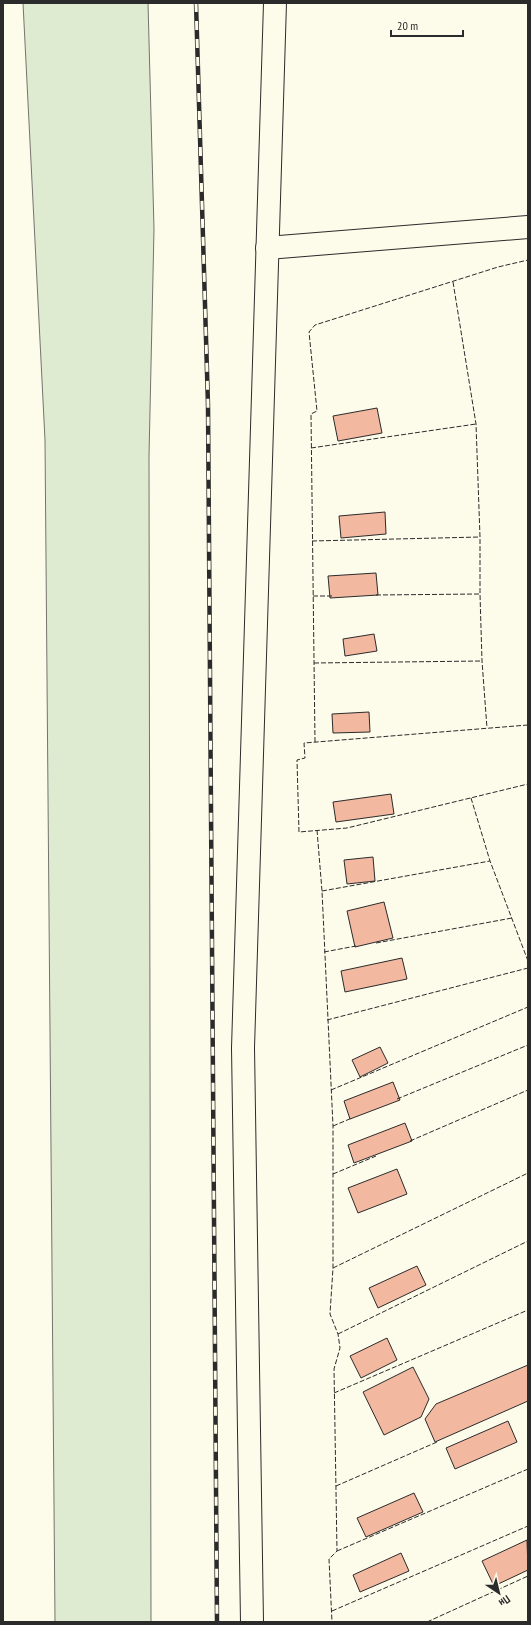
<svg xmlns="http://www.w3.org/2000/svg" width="531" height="1625" font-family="'PT Sans Narrow',sans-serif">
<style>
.green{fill:#deebd1;stroke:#74746e}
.building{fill:#f2b8a0;stroke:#2b2b2b}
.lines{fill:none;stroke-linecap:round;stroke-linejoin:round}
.minor-casing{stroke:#2b2b2b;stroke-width:24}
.minor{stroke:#fdfbea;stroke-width:22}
.rail-casing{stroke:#2b2b2b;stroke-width:4.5}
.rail{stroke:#fdfbea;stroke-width:3;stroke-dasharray:9;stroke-linecap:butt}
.fence{stroke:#2b2b2b;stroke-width:1;stroke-dasharray:5 2;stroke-linecap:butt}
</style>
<rect width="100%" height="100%" fill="#fdfbea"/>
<path class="green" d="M 23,3 L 148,3 L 154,229 L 149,456 L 151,1622 L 55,1622 L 45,440 Z"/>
<g class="building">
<path d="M 377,408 L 382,433 L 338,441 L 333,416 Z"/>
<path d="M 385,512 L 386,534 L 341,538 L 339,516 Z"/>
<path d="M 376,573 L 378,595 L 330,598 L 328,576 Z"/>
<path d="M 374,634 L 377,651 L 345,656 L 343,639 Z"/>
<path d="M 369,712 L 370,732 L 333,733 L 332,714 Z"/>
<path d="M 391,794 L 394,814 L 336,822 L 333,802 Z"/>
<path d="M 373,857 L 375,881 L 347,884 L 344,860 Z"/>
<path d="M 384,902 L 393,938 L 355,947 L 347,911 Z"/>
<path d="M 402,958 L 407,979 L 345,992 L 341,971 Z"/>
<path d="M 380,1047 L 388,1063 L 360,1077 L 352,1060 Z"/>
<path d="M 393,1082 L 400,1100 L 350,1119 L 344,1101 Z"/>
<path d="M 405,1123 L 412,1141 L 354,1163 L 348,1145 Z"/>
<path d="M 397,1169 L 407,1194 L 358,1213 L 348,1188 Z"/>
<path d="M 417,1266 L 426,1285 L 378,1308 L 369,1288 Z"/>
<path d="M 387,1338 L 397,1360 L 361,1378 L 350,1356 Z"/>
<path d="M 528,1365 L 528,1401 L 435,1442 L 425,1419 L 436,1404 Z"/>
<path d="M 413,1367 L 429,1399 L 421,1417 L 384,1435 L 363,1392 Z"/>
<path d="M 508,1421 L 517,1442 L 455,1469 L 446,1448 Z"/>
<path d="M 414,1493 L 423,1512 L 366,1537 L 357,1518 Z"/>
<path d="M 527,1540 L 528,1570 L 494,1586 L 482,1561 Z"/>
<path d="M 401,1553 L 409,1571 L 360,1592 L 353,1575 Z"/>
</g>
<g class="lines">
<g class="minor-casing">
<g id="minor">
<path d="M 267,248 L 528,227"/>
<path d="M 252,1622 L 243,1048 L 275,3"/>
</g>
</g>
<use href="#minor" class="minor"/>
<g class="rail-casing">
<path id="rail" d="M 196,3 L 208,405 L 217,1622"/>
</g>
<use href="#rail" class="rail"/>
<g class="fence">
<path d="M 453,282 L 476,424 L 480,537 L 480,594 L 482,661 L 487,728"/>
<path d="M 311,448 L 476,424"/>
<path d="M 312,541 L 480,537"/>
<path d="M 376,595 L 480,594"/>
<path d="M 313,596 L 332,596"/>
<path d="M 314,663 L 482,661"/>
<path d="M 528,725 L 304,743 L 305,758 L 297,760 L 299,832 L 347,828 L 528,784"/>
<path d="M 315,742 L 311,414 L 317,411 L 309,332 L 315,325 L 498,267 L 528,260"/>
<path d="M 471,798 L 490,861 L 528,961"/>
<path d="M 317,830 L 322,891 L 333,1126 L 333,1268 L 330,1314 L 338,1334 L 340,1348 L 334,1369 L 337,1551 L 329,1559 L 332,1622"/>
<path d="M 322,891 L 490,861"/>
<path d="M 376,943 L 512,918"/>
<path d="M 324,952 L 356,946"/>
<path d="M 327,1020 L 528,968"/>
<path d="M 331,1090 L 528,1007"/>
<path d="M 397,1099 L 528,1045"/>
<path d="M 333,1126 L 352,1118"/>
<path d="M 410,1141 L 528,1090"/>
<path d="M 333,1174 L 376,1156"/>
<path d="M 333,1268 L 528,1173"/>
<path d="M 338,1334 L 528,1241"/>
<path d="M 334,1393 L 528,1310"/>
<path d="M 336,1486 L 437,1442"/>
<path d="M 337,1551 L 528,1469"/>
<path d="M 332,1611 L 528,1526"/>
<path d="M 427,1622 L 528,1576"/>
</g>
</g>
<rect width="531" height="1625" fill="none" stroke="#2b2b2b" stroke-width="8"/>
<g transform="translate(499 1593) rotate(145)" stroke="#fdfbea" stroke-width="3" paint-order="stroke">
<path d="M0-3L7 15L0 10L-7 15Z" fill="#2b2b2b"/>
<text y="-6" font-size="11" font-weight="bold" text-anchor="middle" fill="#2b2b2b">Пн</text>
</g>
<path d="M391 30v6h72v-6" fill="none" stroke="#2b2b2b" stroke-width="2"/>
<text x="397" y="30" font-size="12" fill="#2b2b2b" stroke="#fdfbea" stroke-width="3" paint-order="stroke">20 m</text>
</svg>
